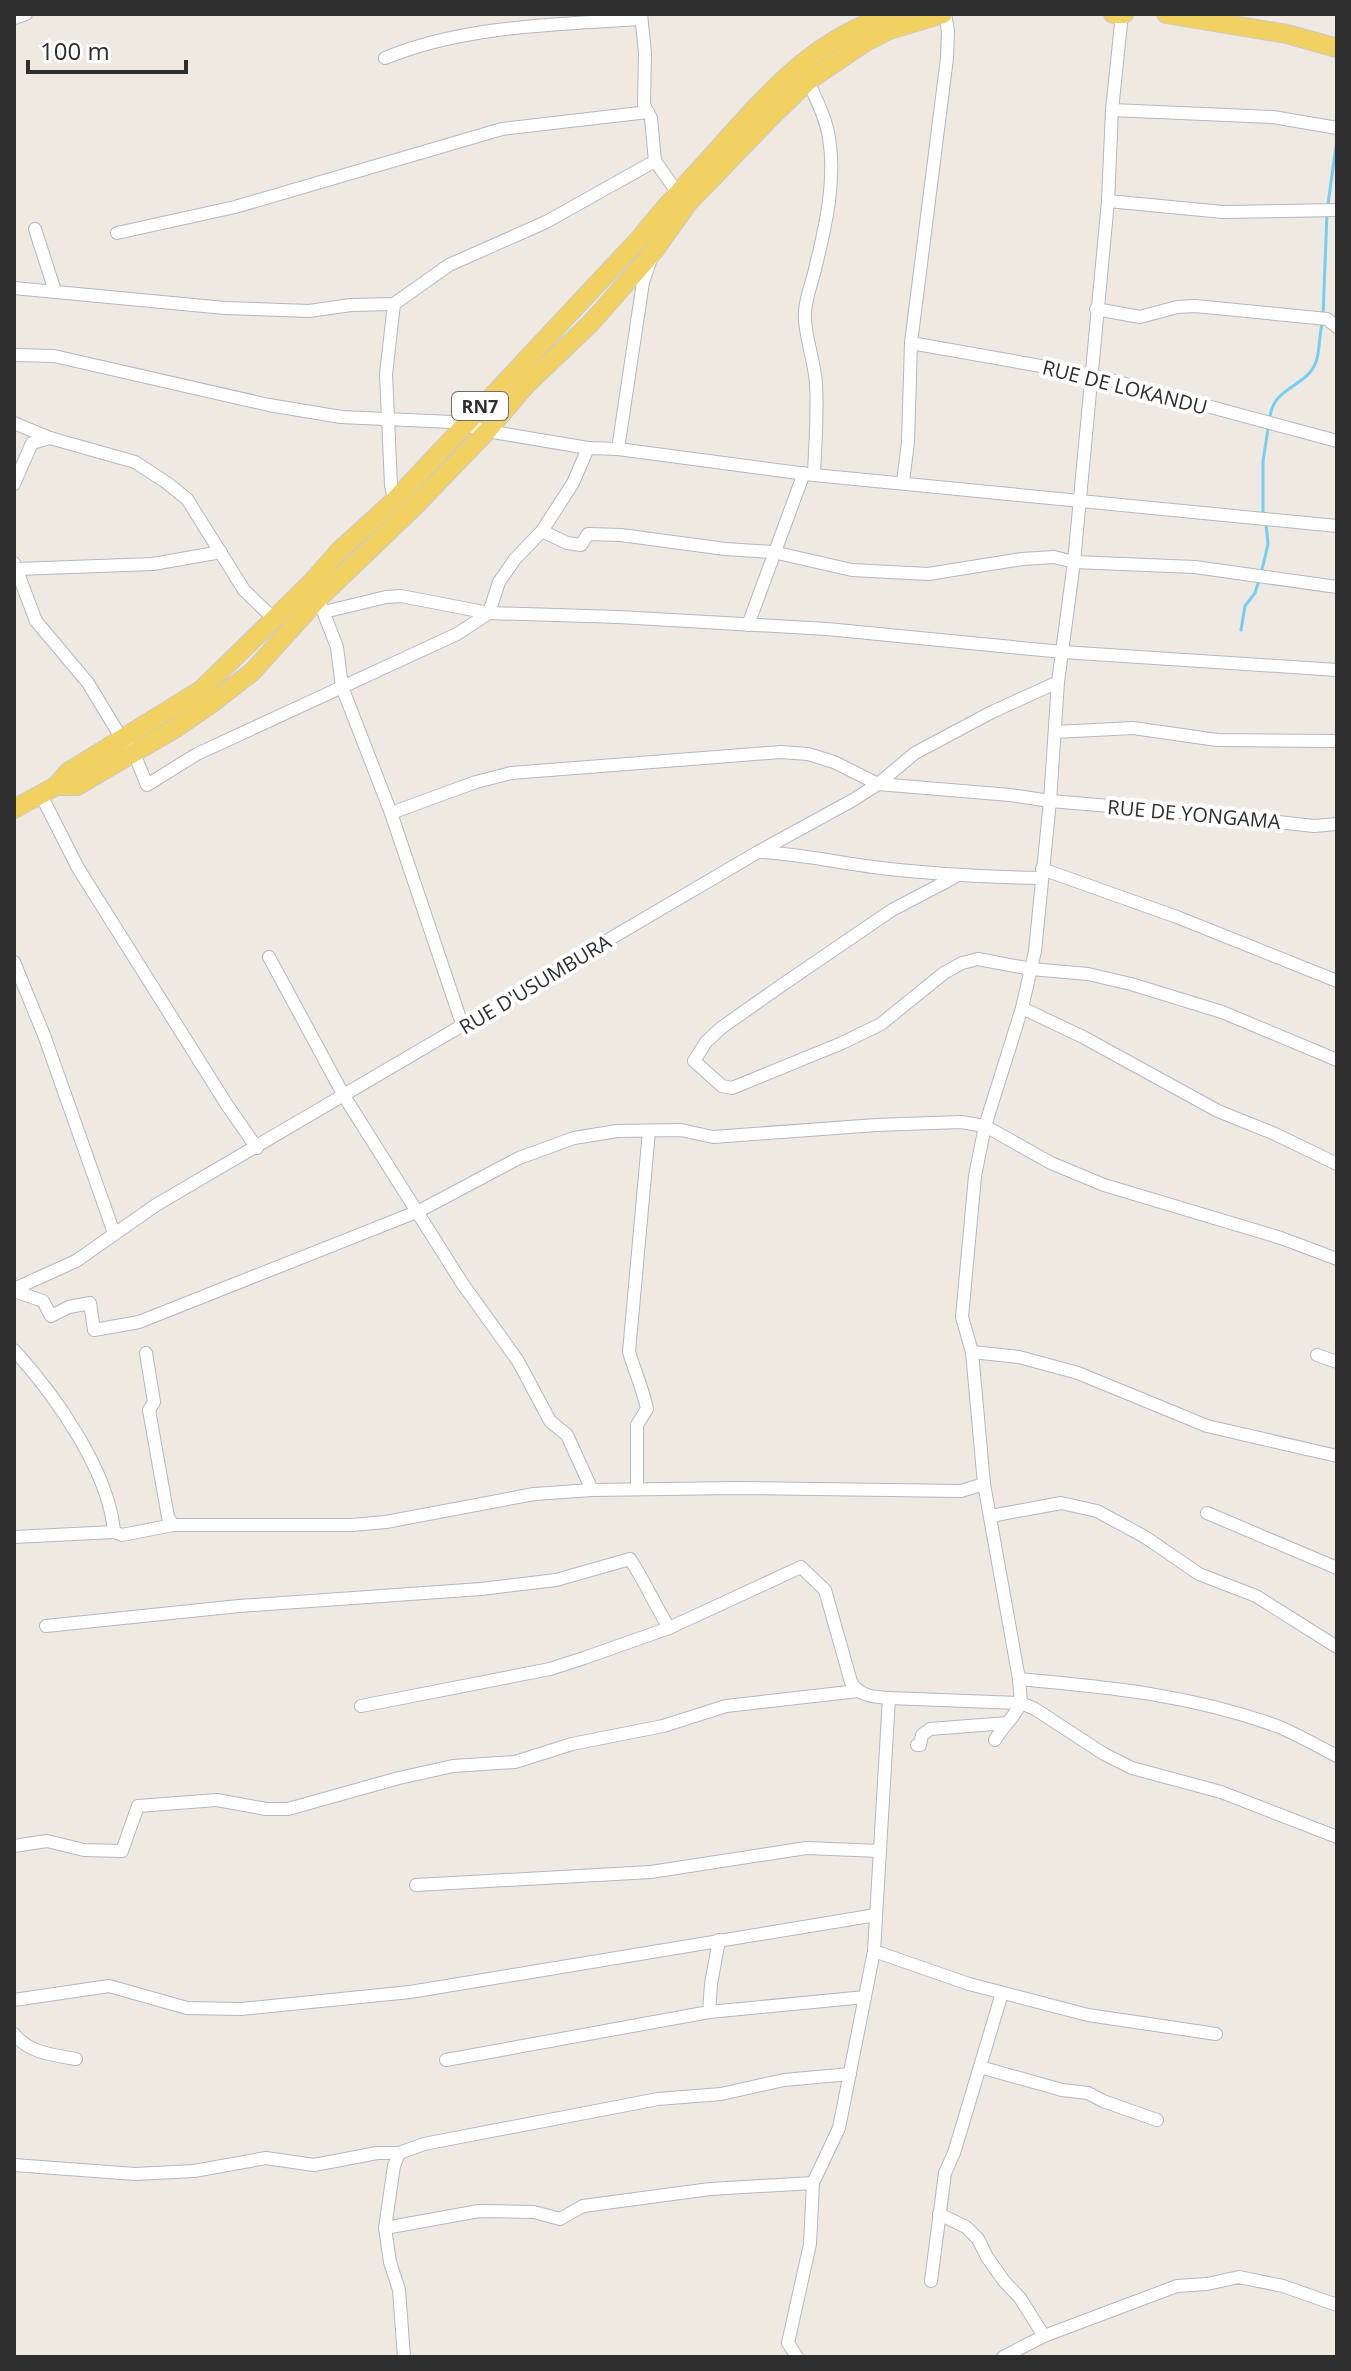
<svg xmlns="http://www.w3.org/2000/svg" width="1351" height="2371" font-family="'Open Sans',sans-serif">
<style>
.lines{fill:none;stroke-linecap:round;stroke-linejoin:round}
.stream{stroke:#75cff0;stroke-width:3}
.minor-casing{stroke:#b4b7c1;stroke-width:14}
.primary-casing{stroke:#c9c9c9;stroke-width:20}
.minor{stroke:#fff;stroke-width:12}
.primary{stroke:#f2d163;stroke-width:18}
.labels{text-anchor:middle;dominant-baseline:central;stroke-width:8;stroke-linejoin:round;paint-order:stroke}
.shield{fill:#fff;stroke:#6d6d6d;stroke-width:2}
.shield-label{font-size:18px;font-weight:bold;fill:#2e2e2e}
.street-label{font-size:20px;fill:#2e2e2e;stroke:#fff}
</style>
<rect width="100%" height="100%" fill="#efe9e1"/>
<g class="lines">
<g class="stream">
<path d="M 1328,204 L 1337,139"/>
<path d="M 1323,316 L 1327,213"/>
<path d="M 1270,418 C 1272,387 1307,387 1316,362 C 1320,351 1319,336 1322,324"/>
<path d="M 1263,515 L 1263,461 L 1268,429"/>
<path d="M 1261,574 L 1268,544 L 1266,524"/>
<path d="M 1241,630 L 1245,606 L 1255,593 L 1259,580"/>
</g>
<g class="minor-casing">
<g id="minor">
<path d="M 641,14 L 645,53 L 644,105 L 651,118 L 655,161 L 680,196"/>
<path d="M 14,18 L 26,14"/>
<path d="M 385,58 C 465,25 555,25 640,19"/>
<path d="M 808,81 C 816,99 826,118 829,138 C 836,179 826,225 816,265 C 813,281 806,295 805,312 C 803,331 815,362 816,384 C 818,414 815,445 814,475"/>
<path d="M 1112,110 L 1273,117 L 1337,128"/>
<path d="M 1108,201 L 1223,212 L 1337,210"/>
<path d="M 35,229 L 55,291"/>
<path d="M 117,233 L 235,207 L 502,129 L 648,112"/>
<path d="M 14,288 L 225,308 L 309,311 L 351,305 L 394,304 L 449,265 L 546,222 L 655,161"/>
<path d="M 1096,309 L 1140,317 L 1177,307 L 1195,306 L 1327,319 L 1337,327"/>
<path d="M 911,343 L 1092,375 L 1337,441"/>
<path d="M 14,355 L 54,356 L 269,405 L 341,417 L 452,422 L 487,431 L 588,448 L 618,449 L 814,475 L 1337,526"/>
<path d="M 14,423 L 50,438"/>
<path d="M 618,449 L 643,282 L 651,259"/>
<path d="M 903,482 L 908,442 L 911,343 L 947,58 L 948,31 L 945,14"/>
<path d="M 14,484 L 32,443 L 50,438 L 135,462 L 167,483 L 187,499 L 244,590 L 274,619"/>
<path d="M 394,501 L 391,485 L 386,374 L 394,304"/>
<path d="M 542,531 L 567,543 L 581,545 L 588,534 L 621,535 L 725,549 L 773,552 L 852,570 L 928,574 L 1022,559 L 1054,557 L 1074,562 L 1195,567 L 1337,587"/>
<path d="M 14,563 L 36,621 L 88,683 L 122,739 L 133,751 L 147,785 L 197,754 L 457,634 L 489,613 L 499,582 L 515,559 L 542,531 L 573,483 L 588,448"/>
<path d="M 17,569 L 153,564 L 221,552"/>
<path d="M 321,606 L 337,647 L 342,687 L 391,813 L 463,1027"/>
<path d="M 324,612 L 386,597 L 401,596 L 489,613 L 619,617 L 827,629 L 1063,652 L 1337,670"/>
<path d="M 748,625 L 804,473"/>
<path d="M 1055,732 L 1133,728 L 1217,740 L 1337,741"/>
<path d="M 41,795 L 78,868 L 227,1105 L 257,1148"/>
<path d="M 391,813 L 476,782 L 511,773 L 781,752 L 808,754 L 834,762 L 878,784 L 1010,795 L 1050,801 L 1206,814 L 1314,826 L 1337,824"/>
<path d="M 761,852 C 799,854 835,862 873,867 C 929,874 985,877 1041,878"/>
<path d="M 1042,869 L 1177,917 L 1337,981"/>
<path d="M 955,877 L 892,910 L 782,985 L 721,1028 L 706,1042 L 694,1061 L 722,1086 L 732,1088 L 842,1043 L 881,1024 L 944,973 L 962,963 L 978,959 L 1031,969 L 1088,974 L 1131,984 L 1222,1012 L 1337,1060"/>
<path d="M 269,957 L 344,1096 L 462,1283 L 518,1361 L 550,1421 L 567,1435 L 592,1490"/>
<path d="M 14,962 L 44,1035 L 114,1233"/>
<path d="M 1022,1008 L 1083,1037 L 1218,1111 L 1275,1134 L 1337,1164"/>
<path d="M 14,1289 L 76,1261 L 156,1205 L 758,852 L 853,800 L 878,784 L 915,753 L 992,712 L 1058,682"/>
<path d="M 14,1291 L 43,1301 L 51,1316 L 69,1307 L 90,1303 L 94,1330 L 139,1322 L 419,1211 L 519,1158 L 574,1138 L 617,1131 L 681,1130 L 713,1137 L 876,1125 L 961,1122 L 985,1126 L 1051,1163 L 1104,1185 L 1281,1238 L 1337,1259"/>
<path d="M 14,1350 C 55,1395 109,1471 114,1532"/>
<path d="M 972,1352 L 1019,1357 L 1078,1373 L 1207,1426 L 1337,1456"/>
<path d="M 146,1353 L 154,1402 L 149,1410 L 168,1517 L 173,1525"/>
<path d="M 1317,1355 L 1337,1362"/>
<path d="M 637,1488 L 637,1425 L 647,1409 C 643,1389 635,1372 629,1352 L 649,1131"/>
<path d="M 1207,1513 L 1337,1568"/>
<path d="M 991,1516 L 1061,1503 L 1097,1511 L 1145,1537 L 1199,1574 L 1256,1596 L 1337,1647"/>
<path d="M 14,1537 L 114,1532 L 122,1535 L 173,1525 L 351,1525 L 386,1522 L 534,1494 L 592,1490 L 736,1488 L 961,1491 L 984,1484"/>
<path d="M 46,1626 L 239,1606 L 481,1589 L 556,1580 L 630,1559 C 645,1582 655,1605 669,1628"/>
<path d="M 1019,1679 C 1109,1687 1191,1695 1277,1726 C 1297,1734 1317,1746 1337,1756"/>
<path d="M 361,1706 L 550,1669 L 584,1658 L 669,1628 L 801,1567 L 825,1590 L 851,1682 C 859,1696 873,1697 889,1698 L 1021,1703 L 1019,1679 L 984,1484 L 972,1352 L 962,1317 L 975,1176 L 985,1126 L 1022,1008 L 1035,951 L 1050,801 L 1058,682 L 1074,562 L 1108,201 L 1112,110 L 1122,14"/>
<path d="M 995,1740 C 1003,1726 1014,1718 1021,1703 L 1035,1709 L 1104,1754 L 1132,1768 L 1221,1792 L 1337,1837"/>
<path d="M 917,1745 L 920,1745 L 922,1735 L 930,1729 L 1007,1723"/>
<path d="M 14,1846 L 47,1841 L 84,1850 L 122,1851 L 138,1806 L 217,1800 L 266,1809 L 288,1809 L 399,1778 L 453,1766 L 515,1762 L 572,1744 L 663,1726 L 726,1706 L 858,1691"/>
<path d="M 416,1885 L 651,1872 L 806,1848 L 880,1851"/>
<path d="M 874,1951 L 969,1984 L 1088,2015 L 1216,2034"/>
<path d="M 14,2000 L 109,1986 L 187,2008 L 241,2009 L 410,1992 L 876,1915"/>
<path d="M 709,2012 L 865,1997"/>
<path d="M 14,2034 C 29,2053 53,2055 76,2059"/>
<path d="M 446,2060 L 709,2012 L 711,1984 L 719,1940"/>
<path d="M 980,2067 L 1062,2090 L 1088,2093 L 1103,2101 L 1157,2120"/>
<path d="M 399,2153 L 394,2166 L 385,2228 L 390,2262 L 399,2290 L 404,2357"/>
<path d="M 14,2165 L 135,2174 L 194,2171 L 266,2158 L 314,2165 L 377,2153 L 399,2153 L 424,2144 L 658,2099 L 721,2094 L 784,2080 L 850,2074"/>
<path d="M 939,2214 L 966,2227 L 978,2239 L 987,2257 L 1004,2281 L 1020,2298 L 1044,2336"/>
<path d="M 385,2228 L 479,2211 L 534,2212 L 560,2219 L 583,2206 L 710,2189 L 813,2183"/>
<path d="M 931,2281 L 945,2173 L 954,2153 L 1002,1993"/>
<path d="M 797,2357 L 788,2343 L 810,2244 L 813,2183 L 839,2128 L 874,1951 L 889,1698"/>
<path d="M 1003,2357 L 1044,2336 L 1177,2286 L 1207,2284 L 1239,2277 L 1283,2286 L 1337,2305"/>
</g>
</g>
<g class="primary-casing">
<g id="primary">
<path d="M 1113,14 L 1124,14"/>
<path d="M 1166,14 L 1287,34 L 1337,48"/>
<path d="M 56,786 L 77,786 L 176,728 L 211,704 L 252,672 L 318,599 L 415,506 L 487,431 L 526,385 L 591,323 L 654,251 L 689,202 L 771,117 L 808,81 L 864,43 L 889,30 L 943,14"/>
<path d="M 14,809 L 56,786 L 68,772 L 201,690 L 310,584 L 339,551 L 394,501 L 642,236 C 663,208 688,183 711,157 C 767,95 809,42 891,14"/>
</g>
</g>
<use href="#minor" class="minor"/>
<use href="#primary" class="primary"/>
</g>
<g class="labels">
<rect class="shield" x="452" y="392" width="56" height="28" rx="6"/>
<g class="shield-label">
<text x="480" y="406">RN7</text>
</g>
<g class="street-label">
<text transform="translate(1125 387) rotate(14)">RUE DE LOKANDU</text>
<text transform="translate(1194 814) rotate(5)">RUE DE YONGAMA</text>
<text transform="translate(535 984) rotate(-31)">RUE D'USUMBURA</text>
</g>
</g>
<rect width="1351" height="2371" fill="none" stroke="#2e2e2e" stroke-width="32"/>
<path d="M28 60v12h158v-12" fill="none" stroke="#2e2e2e" stroke-width="4"/>
<text x="40" y="60" font-size="24" fill="#2e2e2e" stroke="#ffffff" stroke-width="6" paint-order="stroke">100 m</text>
</svg>
